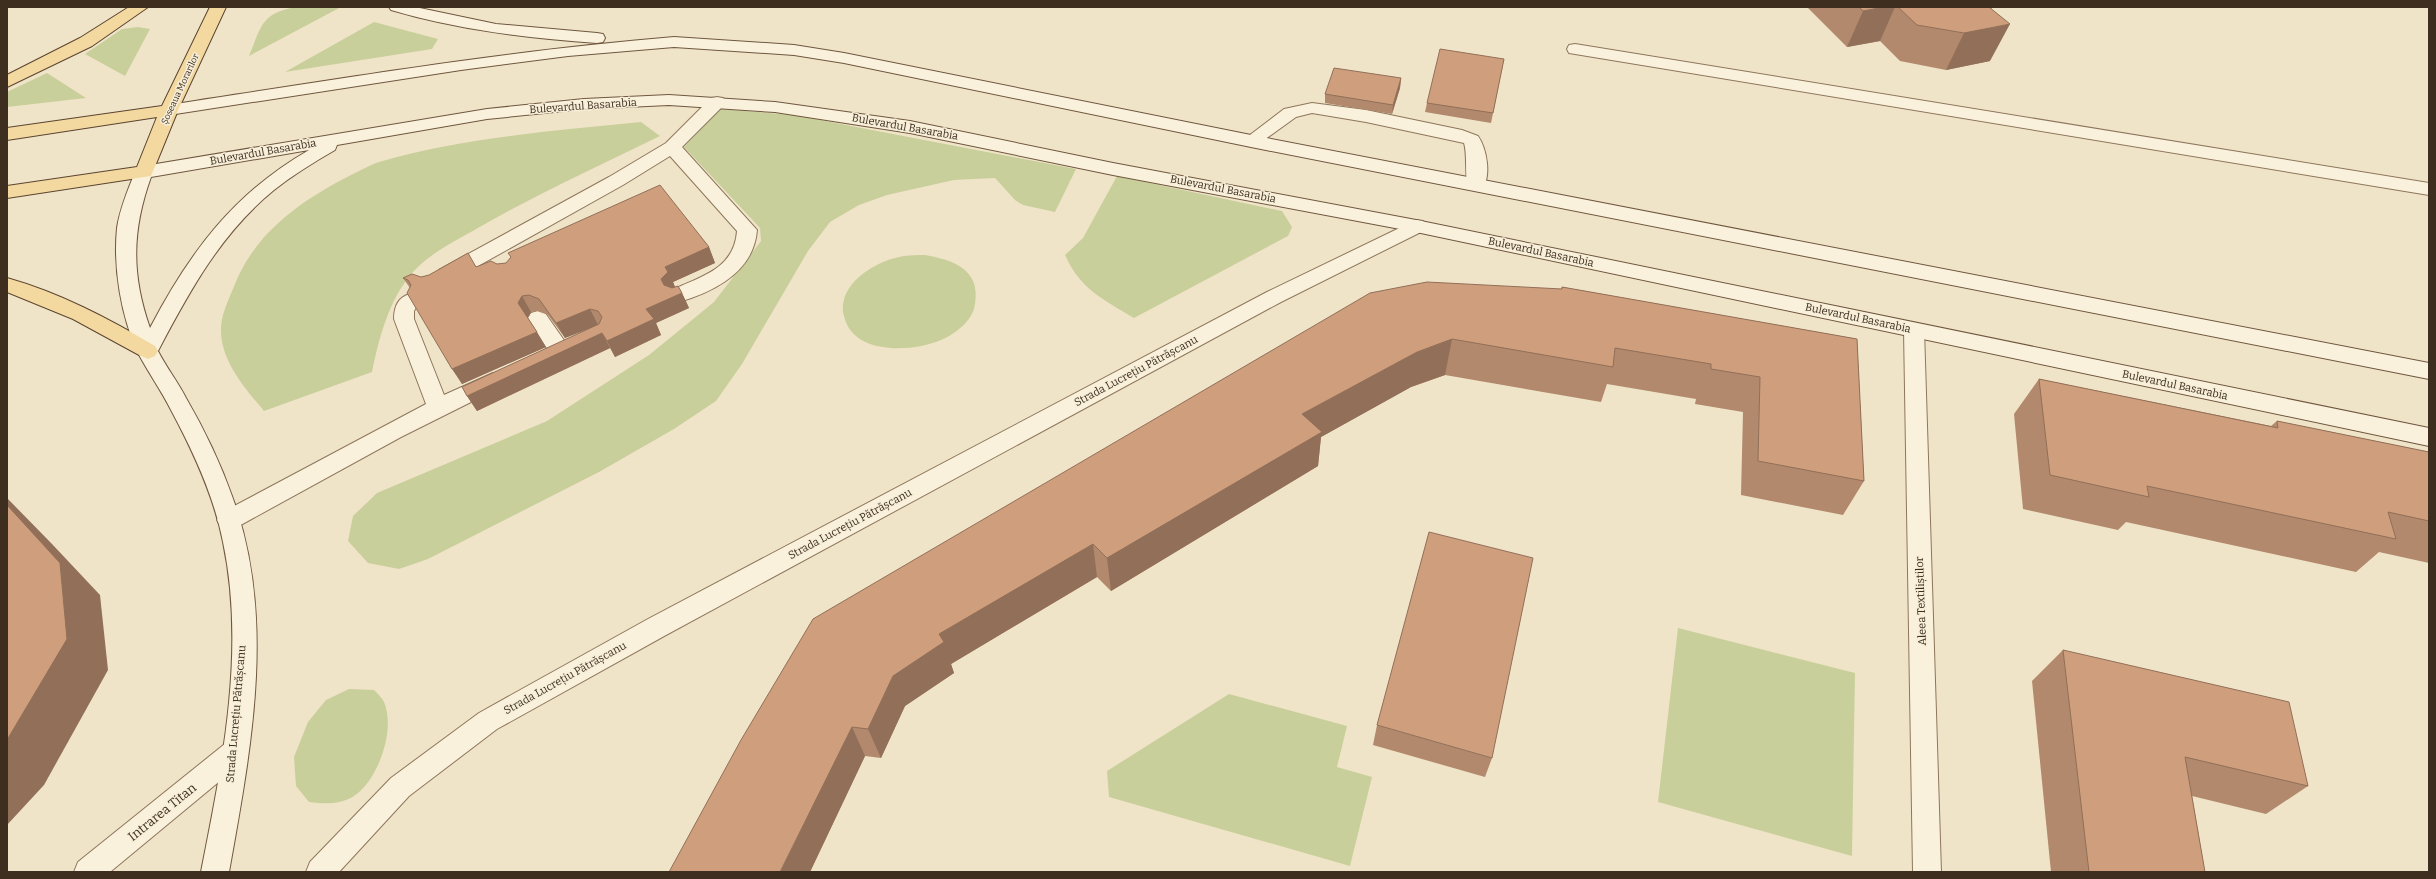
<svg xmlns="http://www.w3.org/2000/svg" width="2436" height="879" font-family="Bitter,serif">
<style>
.green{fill:#c9cf9b}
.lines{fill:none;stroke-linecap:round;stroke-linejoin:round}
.lane-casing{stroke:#8d765c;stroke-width:2}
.street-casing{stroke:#8d765c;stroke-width:2}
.secondary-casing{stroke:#6f573f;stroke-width:2}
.primary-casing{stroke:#5b4430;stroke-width:2}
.lane{fill:#faf1dc;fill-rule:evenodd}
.street{fill:#faf1dc;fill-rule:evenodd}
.secondary{fill:#faf1dc;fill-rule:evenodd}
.primary{fill:#f3d9a0;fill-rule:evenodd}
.wall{fill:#b2896c}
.shaded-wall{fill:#916f58}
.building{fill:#cf9f7d;stroke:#916f58}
.labels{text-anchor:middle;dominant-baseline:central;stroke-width:3;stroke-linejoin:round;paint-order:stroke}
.far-street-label{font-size:9px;fill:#3d2e20;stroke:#f7eed8}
.street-label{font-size:11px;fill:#3d2e20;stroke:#f7eed8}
.near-street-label{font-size:13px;fill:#3d2e20;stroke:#f7eed8}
</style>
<rect width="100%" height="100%" fill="#f0e4c8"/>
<g class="green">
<path d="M 296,7 L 341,7 L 249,56 C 261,27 261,13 296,7 Z"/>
<path d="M 374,22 L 438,39 L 432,49 L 285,72 Z"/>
<path d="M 138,27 L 150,29 L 125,76 L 85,54 L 122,29 Z"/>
<path d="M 47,73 L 86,98 L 7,107 L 7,92 Z"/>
<path d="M 720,109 L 794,115 L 1076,169 L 1055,212 L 1023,205 L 1015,200 L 995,178 L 954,180 L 887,195 L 859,205 L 830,222 L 808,251 L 742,364 L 716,401 L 674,429 L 599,472 L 428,559 L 399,569 L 368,563 L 348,541 L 353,516 L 377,493 L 547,421 L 649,355 L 714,302 L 761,241 L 760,228 L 684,147 Z"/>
<path d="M 641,122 L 660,136 C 599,166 537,194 478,228 C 457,240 430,253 413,272 C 389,299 379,338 372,372 L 264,411 C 242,385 213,352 223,315 C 226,304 231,294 235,284 C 255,233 302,200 349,176 C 358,172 369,165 379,162 C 464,137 554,131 641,122 Z"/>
<path d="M 1117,176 L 1282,211 L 1292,227 L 1288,236 L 1134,318 C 1104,300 1080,289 1065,255 L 1083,238 Z"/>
<path d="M 925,255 C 953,260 981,269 975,304 C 973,321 955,334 941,340 C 913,352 853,356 844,316 C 836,284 877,260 904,256 C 910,255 918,255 925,255 Z"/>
<path d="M 1678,628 L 1855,673 L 1852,856 L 1658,802 Z"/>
<path d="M 349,689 L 374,690 C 377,693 382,698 384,702 C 396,730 378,780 354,796 C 340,805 324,804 309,802 L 296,786 L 294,757 L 308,722 L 326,700 Z"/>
<path d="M 1229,694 L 1347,726 L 1337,767 L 1372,777 L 1350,866 L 1109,797 L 1107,771 Z"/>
</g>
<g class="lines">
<g class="lane-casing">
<g id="lane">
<path d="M 1575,44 L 2429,183 L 2429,195 L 1569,53 L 1567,49 L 1569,45 Z"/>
<path d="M 717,97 L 723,98 L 726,102 L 723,106 L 682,147 L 757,230 C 754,271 716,291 679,302 L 672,300 L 669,295 L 672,290 C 702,276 734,269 737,231 L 670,156 L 623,185 L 453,280 L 446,282 L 439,280 L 436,275 L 439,270 L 609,177 L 666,143 L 711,98 Z"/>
<path d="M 1312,103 L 1366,110 L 1462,130 L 1478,136 C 1487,149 1491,175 1483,188 L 1476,190 L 1469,188 C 1464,180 1468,156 1464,143 L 1366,122 L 1312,113 L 1296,117 L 1257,145 L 1245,145 L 1242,141 L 1284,109 Z"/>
<path d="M 410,294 L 417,296 L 420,301 L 414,311 L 414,319 L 444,395 L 493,373 L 501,375 L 504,381 L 501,387 L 401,437 L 237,527 L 229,529 L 221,527 L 217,520 L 221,513 L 426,404 L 394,319 C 394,307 398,297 410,294 Z"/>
<path d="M 538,311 L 545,313 L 568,346 L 571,351 L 568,356 C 550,362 540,337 531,323 L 528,318 L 531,313 Z"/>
</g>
</g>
<g class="street-casing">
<g id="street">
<path d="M 1416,220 L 1423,221 L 1426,226 L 1423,231 L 1281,302 L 666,635 L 497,729 L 409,796 L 339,872 L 306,872 L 310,862 L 391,778 L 479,713 L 648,619 L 1267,292 Z"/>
<path d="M 1914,323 L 1921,325 L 1924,330 L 1941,872 L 1913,872 L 1904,330 L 1907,325 Z"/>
<path d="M 235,740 L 244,743 L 248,752 L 244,761 L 110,872 L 74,872 L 78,862 L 226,743 Z"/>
</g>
</g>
<g class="secondary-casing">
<g id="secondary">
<path d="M 389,7 L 415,7 L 496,24 L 597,33 L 603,34 L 605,38 L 603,42 L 597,43 C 527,38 459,30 391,10 Z"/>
<path d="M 674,37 L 794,45 L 844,53 L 1251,135 L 2429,363 L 2429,379 L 1251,147 L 844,63 L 794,55 L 674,47 L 568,56 L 461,70 L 169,115 L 163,114 L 160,110 L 163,106 L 169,105 C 337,79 504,51 674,37 Z"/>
<path d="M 669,95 L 775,102 L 910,121 L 1113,163 L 1416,220 L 2429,428 L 2429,446 L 1416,232 L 1113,175 L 910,133 L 775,112 L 669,105 L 584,109 L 487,119 L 337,145 L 335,150 C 314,162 293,175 274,190 C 221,233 189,292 158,351 C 166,367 178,382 186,398 C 204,429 220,462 232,496 C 277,617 251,749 229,872 L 201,872 C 222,765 246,651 223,542 C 214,496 193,451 171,410 C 161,390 148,372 138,353 C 121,316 113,268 117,228 C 120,208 128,190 135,172 L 137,168 L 144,166 L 487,109 L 584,99 ZM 309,150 C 234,193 189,253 150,328 C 131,274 132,230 151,177 Z"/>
</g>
</g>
<g class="primary-casing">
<g id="primary">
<path d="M 129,7 L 148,7 L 92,46 L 7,87 L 7,75 L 80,38 Z"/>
<path d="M 210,7 L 226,7 L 178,110 L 151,176 L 7,198 L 7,186 L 137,167 L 157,117 L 7,140 L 7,128 L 162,106 Z"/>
<path d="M 7,278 C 60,293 108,318 155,346 L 158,351 L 155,356 L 148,359 L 141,356 L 73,319 L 7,292 Z"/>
</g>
</g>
<use href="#lane" class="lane"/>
<use href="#street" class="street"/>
<use href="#secondary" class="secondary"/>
<use href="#primary" class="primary"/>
</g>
<g class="wall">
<path d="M 1807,7 L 1992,7 L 1991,9 L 1990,61 L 1946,70 L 1900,61 L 1880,41 L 1847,47 Z"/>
<path d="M 1504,59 L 1491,123 L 1425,112 L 1427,103 Z"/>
<path d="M 1401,78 L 1400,88 L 1392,114 L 1325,103 L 1325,94 Z"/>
<path d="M 709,247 L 715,263 L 673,282 L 675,287 L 682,293 L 689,308 L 656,323 L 661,335 L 615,357 L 610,348 L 477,411 L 467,396 L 590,328 L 565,338 L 548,315 L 537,311 L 531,312 L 527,318 L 546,347 L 462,384 L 410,288 L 403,278 L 421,277 L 497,264 Z"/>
<path d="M 1562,287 L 1857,339 L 1864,481 L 1843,515 L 1741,495 L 1743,412 L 1695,404 L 1696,399 L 1607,384 L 1601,402 L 1445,375 L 1411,387 L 1321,437 L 1318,466 L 1111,591 L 1097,577 L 951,664 L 954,673 L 905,706 L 881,758 L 865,756 L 810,872 L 813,619 L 1561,289 Z"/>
<path d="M 2039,379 L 2271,426 L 2277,421 L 2429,452 L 2429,563 L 2379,552 L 2356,572 L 2126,522 L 2118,530 L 2023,509 L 2014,414 Z"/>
<path d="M 2063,650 L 2308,786 L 2266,814 L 2192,796 L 2205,872 L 2051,872 L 2032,681 Z"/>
<path d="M 1377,725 L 1492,758 L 1485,777 L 1373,745 Z"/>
</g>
<g class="shaded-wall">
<path d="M 1884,7 L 1895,7 L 1880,41 L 1847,47 L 1863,11 Z"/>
<path d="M 1986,7 L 1992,7 L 1980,30 L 2010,24 L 1990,61 L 1946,70 L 1964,33 Z"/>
<path d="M 1401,78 L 1400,88 L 1392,114 L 1393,105 Z"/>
<path d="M 709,247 L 715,263 L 673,282 L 675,287 L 668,294 L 661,279 L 665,267 Z"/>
<path d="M 682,293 L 689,308 L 656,323 L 661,335 L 615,357 L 607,341 L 646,309 Z"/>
<path d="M 522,296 L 531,312 L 527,319 L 518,303 Z"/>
<path d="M 590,309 L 598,325 L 565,338 L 556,323 Z"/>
<path d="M 537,332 L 546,347 L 462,384 L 452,369 Z"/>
<path d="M 602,333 L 610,348 L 477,411 L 467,396 Z"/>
<path d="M 1452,339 L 1445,375 L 1411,387 L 1321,437 L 1318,466 L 1111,591 L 1107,558 L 1302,414 L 1417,352 Z"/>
<path d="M 7,498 L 52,544 L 100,595 L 108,670 L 44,785 L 7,825 Z"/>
<path d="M 1093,544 L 1097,577 L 951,664 L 954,673 L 905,706 L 881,758 L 868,729 L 893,676 L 939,634 Z"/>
<path d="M 852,727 L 865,756 L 810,872 L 780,872 Z"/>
</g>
<g class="building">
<path d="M 1859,7 L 1884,7 L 1863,11 Z"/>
<path d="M 1898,7 L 1989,7 L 2010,24 L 1964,33 L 1917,25 Z"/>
<path d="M 1440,49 L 1504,59 L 1493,113 L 1427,103 Z"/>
<path d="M 1334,68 L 1401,78 L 1393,105 L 1325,94 Z"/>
<path d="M 660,185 L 709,247 L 665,267 L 668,272 L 661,279 L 664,285 L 672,288 L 678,286 L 682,293 L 646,309 L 654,319 L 607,341 L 602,333 L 467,396 L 462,387 L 599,324 L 602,317 L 598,311 L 590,309 L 556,323 L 539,299 L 529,295 L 522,296 L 518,303 L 537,332 L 452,369 L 407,293 L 411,285 L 408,280 L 403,278 L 412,274 L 421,277 L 429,275 L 468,253 L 476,267 L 491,261 L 497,264 L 506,263 L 511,257 L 508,253 Z"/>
<path d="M 1427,282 L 1562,289 L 1562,287 L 1857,339 L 1864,481 L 1758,461 L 1760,377 L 1711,369 L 1711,364 L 1615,348 L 1613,367 L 1452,339 L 1417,352 L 1302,414 L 1322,432 L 1107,558 L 1093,544 L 939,634 L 944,642 L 893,676 L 868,729 L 852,727 L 780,872 L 669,872 L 741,740 L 813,619 L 1370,293 Z"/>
<path d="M 2039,379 L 2278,428 L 2277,421 L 2429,452 L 2429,521 L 2388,512 L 2396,539 L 2147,486 L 2149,497 L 2050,475 Z"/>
<path d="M 7,505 L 60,563 L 67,639 L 7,740 Z"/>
<path d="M 1429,532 L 1533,558 L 1492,758 L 1377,725 Z"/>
<path d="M 2063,650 L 2289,702 L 2308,786 L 2185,757 L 2205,872 L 2089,872 Z"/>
</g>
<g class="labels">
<g class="far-street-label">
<text transform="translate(180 89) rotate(-65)">Șoseaua Morarilor</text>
</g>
<g class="street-label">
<text transform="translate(583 106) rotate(-4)">Bulevardul Basarabia</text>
<text transform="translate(905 127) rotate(10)">Bulevardul Basarabia</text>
<text transform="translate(263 152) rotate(-10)">Bulevardul Basarabia</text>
<text transform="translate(1223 189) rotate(11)">Bulevardul Basarabia</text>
<text transform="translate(1541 252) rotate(12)">Bulevardul Basarabia</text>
<text transform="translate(1858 318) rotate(12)">Bulevardul Basarabia</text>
<text transform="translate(1136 371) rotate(-28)">Strada Lucrețiu Pătrășcanu</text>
<text transform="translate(2175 385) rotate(12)">Bulevardul Basarabia</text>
<text transform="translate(850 524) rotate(-28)">Strada Lucrețiu Pătrășcanu</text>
<text transform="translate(1921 601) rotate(-92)">Aleea Textiliștilor</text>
<text transform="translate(565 678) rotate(-29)">Strada Lucrețiu Pătrășcanu</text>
<text transform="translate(236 714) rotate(-85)">Strada Lucrețiu Pătrășcanu</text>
</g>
<g class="near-street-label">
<text transform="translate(162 812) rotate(-39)">Intrarea Titan</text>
</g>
</g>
<rect width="2436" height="879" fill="none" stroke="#3d2e20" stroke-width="16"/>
</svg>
